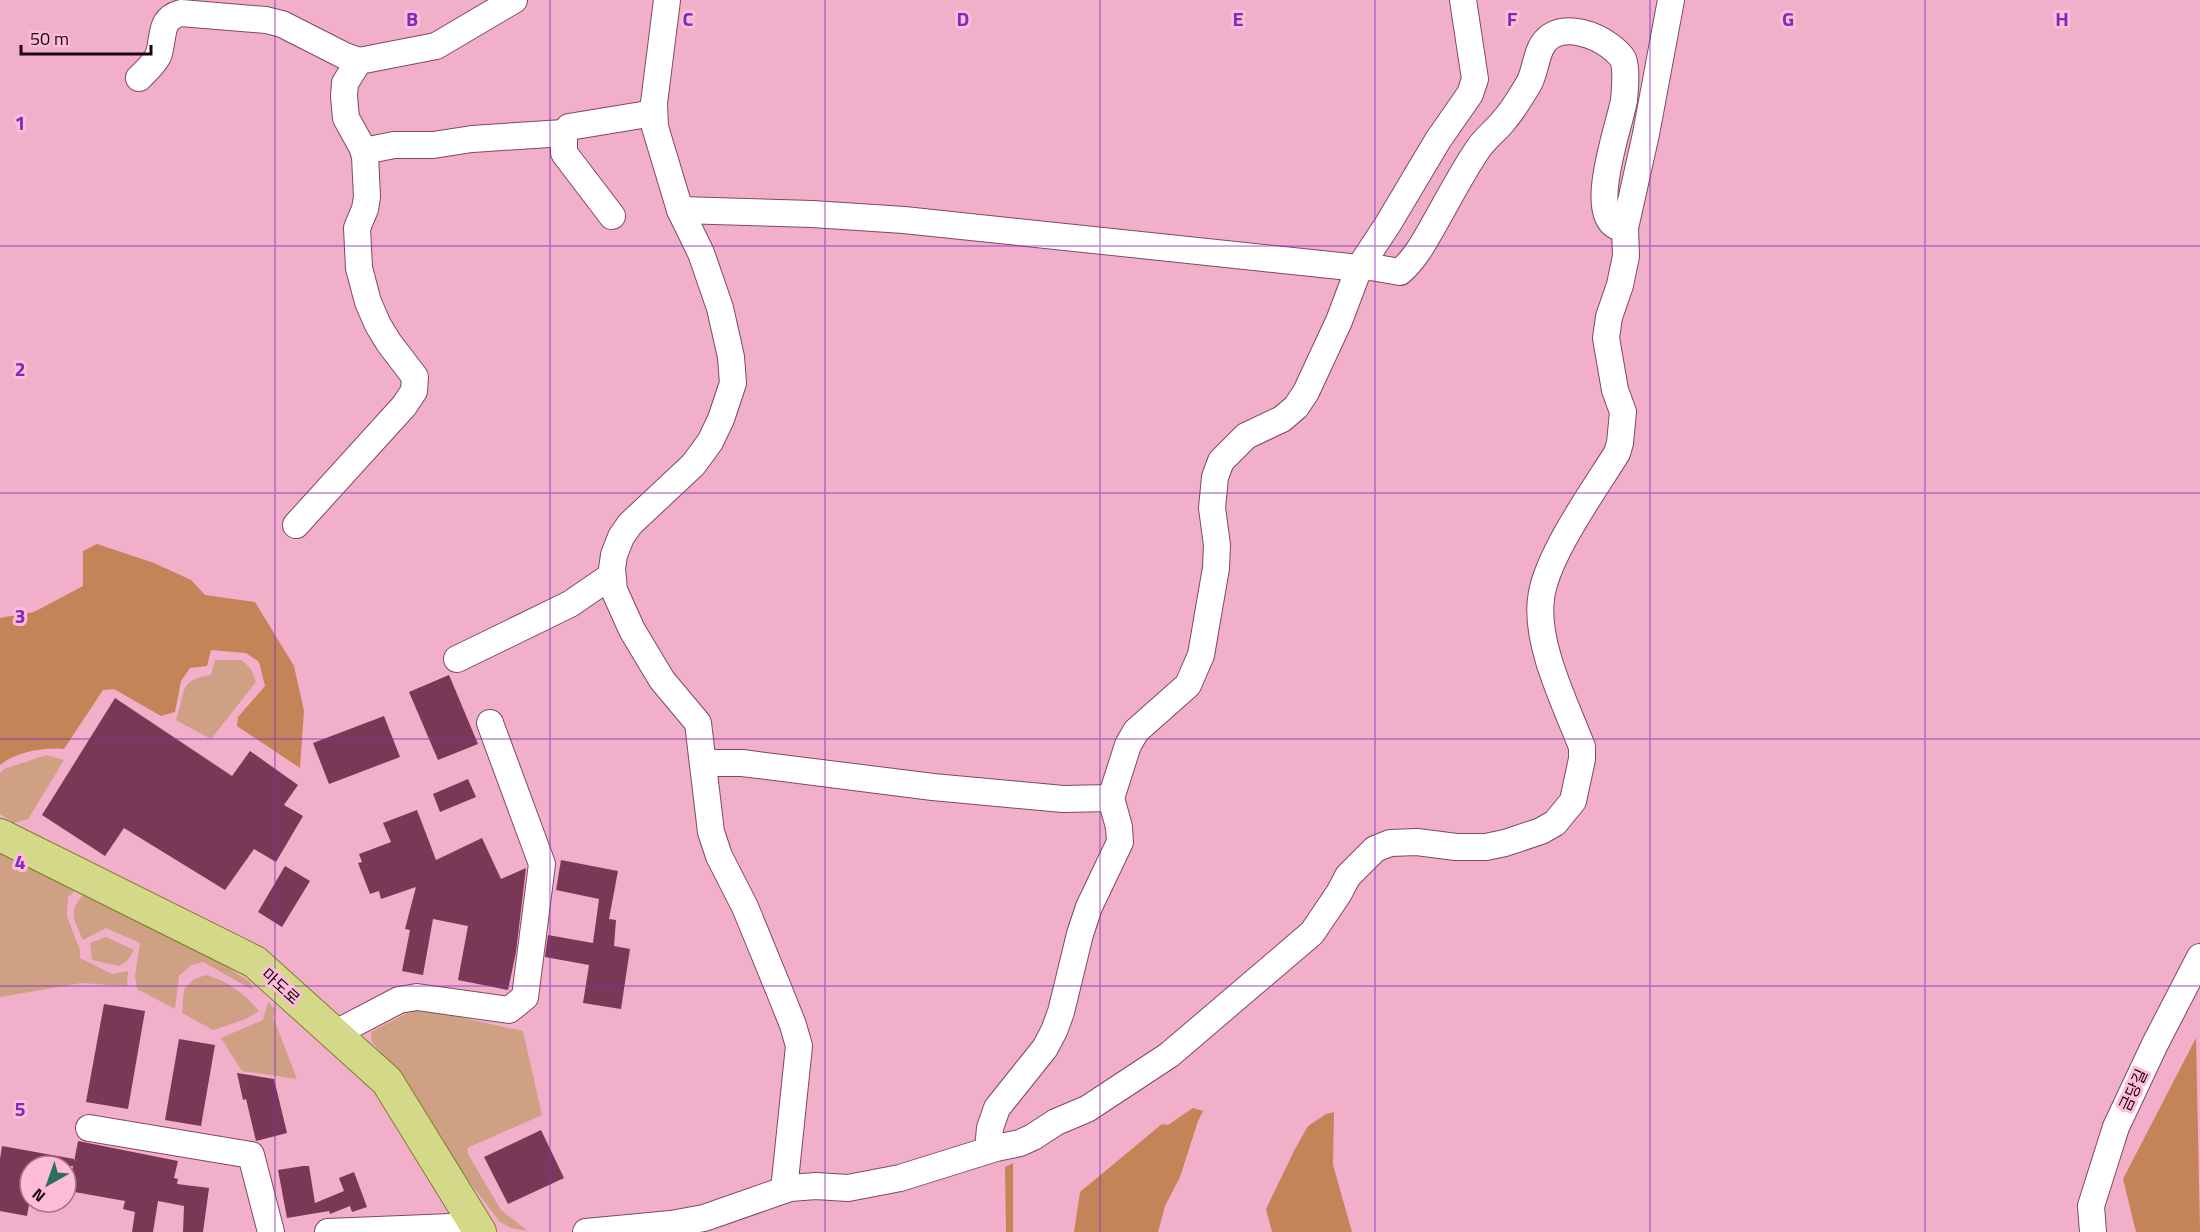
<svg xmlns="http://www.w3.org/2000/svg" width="2200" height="1232" font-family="'Titillium Web','Noto Sans KR',sans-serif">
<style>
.green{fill:#cfa083}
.forest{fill:#c58358}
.building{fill:#7b3756}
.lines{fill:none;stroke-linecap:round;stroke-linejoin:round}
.minor-casing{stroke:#814861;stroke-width:28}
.major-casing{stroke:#807f2b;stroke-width:34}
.minor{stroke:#fff;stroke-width:26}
.major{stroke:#d4d989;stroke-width:32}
.grid{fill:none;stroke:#7b2cbf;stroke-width:1.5;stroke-opacity:0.55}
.labels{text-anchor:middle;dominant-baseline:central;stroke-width:6;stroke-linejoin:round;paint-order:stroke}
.street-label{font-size:16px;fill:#1a050e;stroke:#febcd6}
.grid-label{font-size:20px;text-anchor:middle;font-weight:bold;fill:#7b2cbf;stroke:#febcd6;stroke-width:6;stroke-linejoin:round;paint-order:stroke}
</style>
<rect width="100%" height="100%" fill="#f1afc9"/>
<g class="green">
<path d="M 215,660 L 242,660 L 251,669 L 256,682 L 211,739 L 176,720 C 186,693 177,680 211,675 Z"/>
<path d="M 46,755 L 64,760 L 28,819 L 14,823 L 0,814 L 0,773 L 4,769 Z"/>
<path d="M 0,853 L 78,888 L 68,897 L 67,916 L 80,950 L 80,958 L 112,974 L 128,971 L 127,986 L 81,983 L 0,997 Z"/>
<path d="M 85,893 L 215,959 L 250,982 L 253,990 L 203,962 L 191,965 L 179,976 L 175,1009 L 137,989 L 135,976 L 140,943 L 106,928 L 83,940 C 74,919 67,911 85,893 Z"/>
<path d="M 106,937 L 134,950 L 127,961 L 119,966 L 92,960 L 90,943 Z"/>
<path d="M 206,975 C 229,981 244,994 259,1011 L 246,1019 L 213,1030 L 182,1013 L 184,989 L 194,979 Z"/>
<path d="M 268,1002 L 276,1010 L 273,1017 L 297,1079 L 242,1071 L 221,1038 L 263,1020 Z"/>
<path d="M 417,1008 L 523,1031 L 542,1115 L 467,1148 L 468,1154 L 501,1210 L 528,1231 L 511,1228 L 499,1221 L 412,1106 L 391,1064 L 372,1042 L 371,1032 Z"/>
</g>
<g class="forest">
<path d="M 97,544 L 154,563 L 191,580 L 205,595 L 255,602 L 294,666 L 304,711 L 300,768 L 237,726 L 238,717 L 265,686 L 259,662 L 246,653 L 211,650 L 207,666 L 190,668 L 181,681 L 175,712 L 161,716 L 114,689 L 103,690 L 64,749 C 44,747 16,752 0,765 L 0,618 L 34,612 L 83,586 L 83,551 Z"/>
<path d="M 2196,1038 L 2200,1232 L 2136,1232 L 2123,1179 Z"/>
<path d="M 1193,1108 L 1203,1111 L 1198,1121 L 1180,1177 L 1165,1206 L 1158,1232 L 1074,1232 L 1080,1192 L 1162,1124 L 1168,1125 Z"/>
<path d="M 1334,1112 L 1333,1165 L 1352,1232 L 1272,1232 L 1266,1209 L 1295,1149 L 1308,1126 L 1326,1114 Z"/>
<path d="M 1013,1163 L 1013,1232 L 1006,1232 L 1005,1167 Z"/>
</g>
<g class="building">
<path d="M 449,675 L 478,744 L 438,760 L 409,692 Z"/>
<path d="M 115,698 L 232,776 L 250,751 L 298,785 L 284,805 L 303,816 L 276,862 L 254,849 L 225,890 L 124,828 L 105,856 L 42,815 Z"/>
<path d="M 384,716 L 400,757 L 329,784 L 313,743 Z"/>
<path d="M 468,779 L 476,797 L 440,812 L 433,794 Z"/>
<path d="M 417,810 L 436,860 L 482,838 L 501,879 L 526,868 L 516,952 L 508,990 L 458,980 L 468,926 L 433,919 L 423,975 L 402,971 L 410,930 L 405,929 L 416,887 L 381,899 L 379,891 L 370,894 L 358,863 L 362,862 L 359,854 L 391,842 L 383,823 Z"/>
<path d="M 561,860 L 618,871 L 609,919 L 616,920 L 614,946 L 630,949 L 621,1009 L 583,1003 L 589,965 L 545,957 L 548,935 L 593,943 L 599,899 L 556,890 Z"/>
<path d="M 285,866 L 310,881 L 282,927 L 258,912 Z"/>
<path d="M 104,1004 L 145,1011 L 128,1109 L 86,1102 Z"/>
<path d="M 179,1039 L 215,1045 L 201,1126 L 165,1120 Z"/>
<path d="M 237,1073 L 274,1079 L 287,1133 L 256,1141 L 246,1099 L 243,1100 Z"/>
<path d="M 541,1130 L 564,1178 L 508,1204 L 484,1157 Z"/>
<path d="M 78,1141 L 178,1161 L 174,1178 L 178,1179 L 177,1184 L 209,1188 L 203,1232 L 183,1232 L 184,1206 L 158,1201 L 153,1232 L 132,1232 L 135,1212 L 123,1209 L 125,1201 L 69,1191 L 73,1166 L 30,1166 L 30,1199 L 27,1216 L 0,1211 L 0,1159 L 2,1146 L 74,1159 L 74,1162 Z"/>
<path d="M 303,1166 L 309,1166 L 315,1203 L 344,1191 L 339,1178 L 354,1172 L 367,1207 L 352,1212 L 350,1206 L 330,1214 L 329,1211 L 287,1218 L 278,1170 Z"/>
</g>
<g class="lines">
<g class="minor-casing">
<g id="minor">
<path d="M 667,0 L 654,103 L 655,127 L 680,210 L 701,253 L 720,308 L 731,357 L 733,383 L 721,419 L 710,442 L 693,465 L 630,524 L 621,537 L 614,555 L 612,569 L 613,580 L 614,590 L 632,630 L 662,680 L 698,723 L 711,832 L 719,856 L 745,907 L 779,990 L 793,1025 L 799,1046 L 784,1190"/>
<path d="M 139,78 C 146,71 154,64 158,56 C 165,37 158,19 181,13 L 266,20 L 282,24 L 345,56 L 359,61 L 436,46 L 514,0"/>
<path d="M 364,151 L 394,145 L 433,145 L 472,139 L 564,133"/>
<path d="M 680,210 L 812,214 L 904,220 L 1359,268 L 1371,267 L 1400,272 C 1414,260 1423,244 1432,228 C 1447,202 1461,174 1478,149 C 1486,137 1497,130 1505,119 C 1514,109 1521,96 1528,85 C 1537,71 1535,46 1551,36 C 1568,25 1595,35 1610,46 C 1615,50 1620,54 1623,59 C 1627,70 1625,89 1624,100 C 1621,122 1581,227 1625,228"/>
<path d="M 612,216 L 564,153 L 564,133 L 569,127 L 654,113"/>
<path d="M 296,525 L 404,406 L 414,391 L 415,377 L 389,343 L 378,325 L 368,302 L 359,268 L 357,228 L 365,209 L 367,197 L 365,156 L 362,147 L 346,118 L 344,96 L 345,83 L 359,61"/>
<path d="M 457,659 L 570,604 L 605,580 L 613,580"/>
<path d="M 703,763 L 742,763 L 933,787 L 1063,799 L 1111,798"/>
<path d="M 334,1034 L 399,1000 L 417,997 L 509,1010 L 525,997 L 542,864 L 490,723"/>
<path d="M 89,1128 L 251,1155 L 271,1232"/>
<path d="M 988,1150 L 990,1128 L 997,1108 L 1045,1048 L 1054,1031 L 1061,1012 L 1080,934 L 1089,907 L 1120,842 L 1119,827 L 1111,798 L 1128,745 L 1136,731 L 1188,685 L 1201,655 L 1216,568 L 1217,545 L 1212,508 L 1215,477 L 1221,461 L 1246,436 L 1282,419 L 1296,407 L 1306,392 L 1339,321 L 1359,268 L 1388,224 L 1438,140 L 1470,94 L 1475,79 L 1463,0"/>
<path d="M 328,1232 L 476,1226"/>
<path d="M 586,1232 L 671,1224 L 704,1218 L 790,1188 L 816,1186 L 848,1188 L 900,1178 L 996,1148 L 1020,1143 L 1033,1137 L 1056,1122 L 1087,1109 L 1169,1055 L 1312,933 L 1339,893 L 1348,876 L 1375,849 L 1390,843 L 1417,842 L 1456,847 L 1486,847 L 1505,843 L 1541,831 L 1555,823 L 1573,801 L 1582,759 L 1582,747 C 1566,705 1535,644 1541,599 C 1545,558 1594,490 1617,453 L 1620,443 L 1623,412 L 1615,390 L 1606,338 L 1609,317 L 1620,285 L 1626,256 L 1625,228 L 1646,134 L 1671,0"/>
<path d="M 2093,1232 L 2091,1206 L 2116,1127 L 2155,1044 L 2200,957"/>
</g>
</g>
<g class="major-casing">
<path id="major" d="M 0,835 L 255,962 L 387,1081 L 480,1232"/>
</g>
<use href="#minor" class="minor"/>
<use href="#major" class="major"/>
</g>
<path class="grid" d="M 275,0 L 275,1232M 550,0 L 550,1232M 825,0 L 825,1232M 1100,0 L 1100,1232M 1375,0 L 1375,1232M 1650,0 L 1650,1232M 1925,0 L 1925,1232M 0,246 L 2200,246M 0,493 L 2200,493M 0,739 L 2200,739M 0,986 L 2200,986"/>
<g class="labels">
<g class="street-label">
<text transform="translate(281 986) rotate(42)">마도로</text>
<text transform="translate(2133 1090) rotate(-65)">금당길</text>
</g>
</g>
<g class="grid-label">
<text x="412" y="26">B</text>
<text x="688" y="26">C</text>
<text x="963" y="26">D</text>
<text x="1238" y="26">E</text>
<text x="1512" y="26">F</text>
<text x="1788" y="26">G</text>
<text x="2062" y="26">H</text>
<text x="20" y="130">1</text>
<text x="20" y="376">2</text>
<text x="20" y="623">3</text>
<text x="20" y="869">4</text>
<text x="20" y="1116">5</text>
</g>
<g transform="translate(48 1184) rotate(220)"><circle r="28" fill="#febcd6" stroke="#a37386" stroke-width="1.5"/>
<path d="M0-4.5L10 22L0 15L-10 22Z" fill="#2f6f5e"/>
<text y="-9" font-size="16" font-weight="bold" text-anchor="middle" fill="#1a050e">N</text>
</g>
<path d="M21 45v9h130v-9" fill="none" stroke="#1a050e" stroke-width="3"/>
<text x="30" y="45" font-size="18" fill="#1a050e" stroke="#febcd6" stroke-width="4.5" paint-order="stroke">50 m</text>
</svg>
